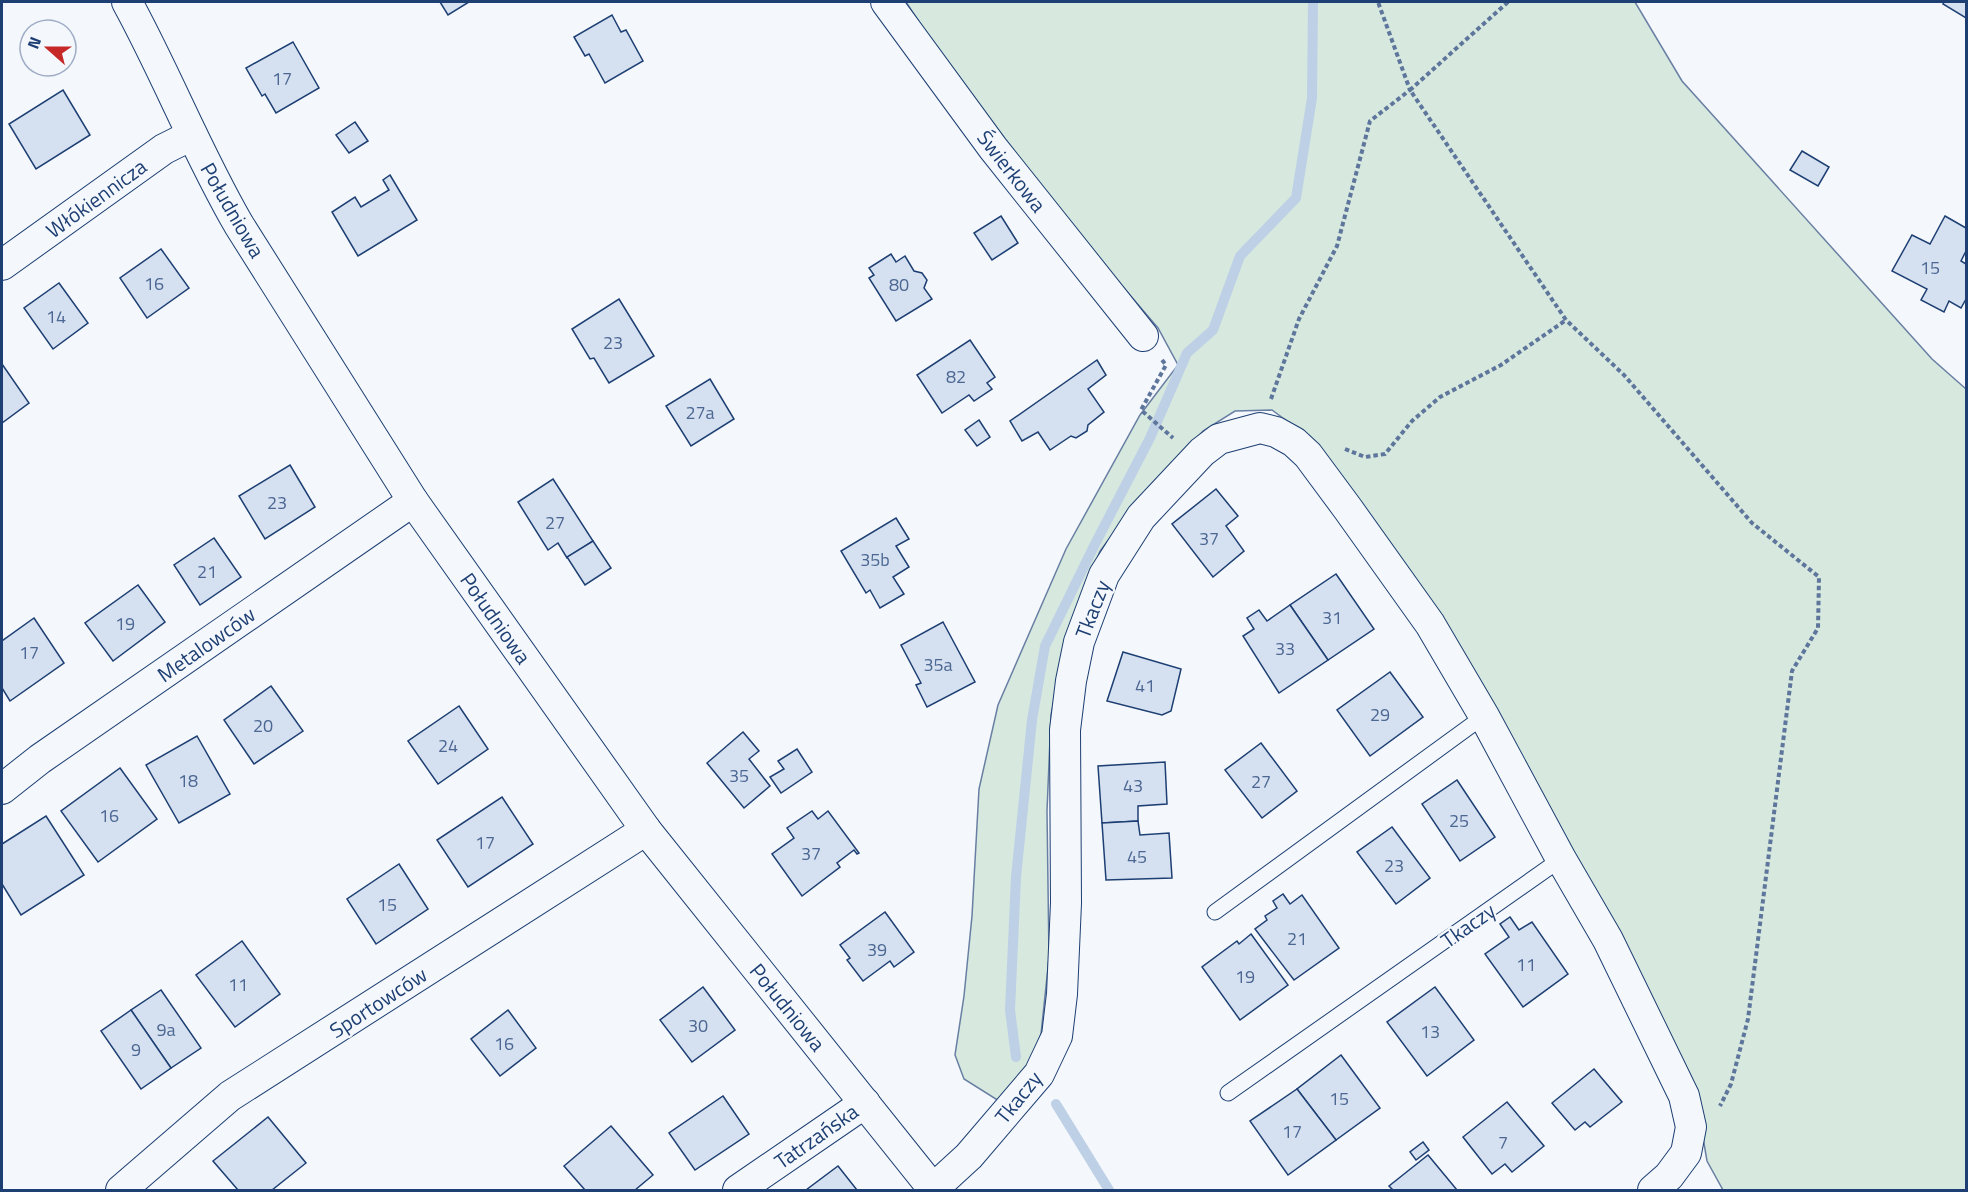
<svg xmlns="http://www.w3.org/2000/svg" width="1968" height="1192" font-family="'Titillium Web',sans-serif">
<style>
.green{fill:#d7e8df;stroke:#687fa3;stroke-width:1.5}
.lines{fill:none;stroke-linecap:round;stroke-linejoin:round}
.stream{stroke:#bed0e5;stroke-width:10}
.building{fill:#d5e0f0;stroke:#1d3f73;stroke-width:1.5}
.lane-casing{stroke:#1d3f73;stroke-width:17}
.street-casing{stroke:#1d3f73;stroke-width:32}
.path{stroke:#5e769c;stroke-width:4;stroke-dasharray:4.5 3;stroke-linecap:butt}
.lane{stroke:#f4f7fb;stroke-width:15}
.street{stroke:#f4f7fb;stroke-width:30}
.labels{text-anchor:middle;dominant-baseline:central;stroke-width:4.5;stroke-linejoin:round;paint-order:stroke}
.number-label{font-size:18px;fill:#4b6792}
.street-label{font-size:21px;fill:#1d3f73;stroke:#f4f7fb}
</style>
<rect width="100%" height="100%" fill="#f4f7fb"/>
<path class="green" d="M 906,2 L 1635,2 L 1682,81 L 1932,359 L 1966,389 L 1966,1190 L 1723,1190 L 1707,1161 L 1694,1085 L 1307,436 L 1272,410 L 1235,411 L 1203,431 L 1125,518 L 1100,551 L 1067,633 L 1051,715 L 1047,811 L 1049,958 L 1041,1034 L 1028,1065 L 999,1101 L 964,1079 L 955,1055 L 964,996 L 972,916 L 979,789 L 998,705 L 1066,549 L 1140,415 L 1178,365 L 1158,328 L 1046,197 L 948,66 Z"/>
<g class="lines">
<g class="stream">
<path d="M 1016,1057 L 1010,1010 L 1016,877 L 1032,720 L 1045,646 L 1096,542 L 1150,438 L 1187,353 L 1213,330 L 1240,256 L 1296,198 L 1312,98 L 1313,2"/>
<path d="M 1056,1104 L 1109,1190"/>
</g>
</g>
<g class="building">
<path d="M 440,2 L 469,2 L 448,15 Z"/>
<path d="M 1944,2 L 1966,2 L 1966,18 L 1943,4 Z"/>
<path d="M 612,15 L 621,32 L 626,30 L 643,61 L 605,83 L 589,54 L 585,56 L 574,37 Z"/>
<path d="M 293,42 L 319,88 L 276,113 L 265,94 L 262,96 L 246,68 Z"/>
<path d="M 63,90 L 90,135 L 36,169 L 9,124 Z"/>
<path d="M 355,122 L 368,141 L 349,153 L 336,135 Z"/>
<path d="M 1802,151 L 1829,167 L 1818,186 L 1790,170 Z"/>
<path d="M 390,175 L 417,220 L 358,256 L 332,212 L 355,197 L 361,207 L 389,190 L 383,180 Z"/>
<path d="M 1001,216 L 1018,243 L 992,260 L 974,233 Z"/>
<path d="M 1945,216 L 1966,228 L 1966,251 L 1961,261 L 1966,264 L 1966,299 L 1961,308 L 1949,301 L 1944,312 L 1921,300 L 1927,289 L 1892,271 L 1912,235 L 1930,244 Z"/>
<path d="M 161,249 L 189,288 L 147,318 L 120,278 Z"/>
<path d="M 891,254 L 896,262 L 905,256 L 914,271 L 922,273 L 927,280 L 924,288 L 932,299 L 896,321 L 869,278 L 874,275 L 869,268 Z"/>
<path d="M 59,283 L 88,323 L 53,349 L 24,308 Z"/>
<path d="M 619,299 L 654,356 L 609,383 L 594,358 L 590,359 L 572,329 Z"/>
<path d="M 970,340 L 995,377 L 987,383 L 992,389 L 974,401 L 969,395 L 942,413 L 917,375 Z"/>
<path d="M 1097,360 L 1106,375 L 1088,389 L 1104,412 L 1088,425 L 1087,431 L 1076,438 L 1071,436 L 1050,450 L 1038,432 L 1022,441 L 1010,421 Z"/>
<path d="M 2,364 L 29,403 L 2,423 Z"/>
<path d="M 710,379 L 734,419 L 691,446 L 666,406 Z"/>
<path d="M 979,420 L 990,437 L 977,446 L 965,430 Z"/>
<path d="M 290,465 L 315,507 L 265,539 L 239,496 Z"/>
<path d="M 553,479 L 593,541 L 567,558 L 558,543 L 548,550 L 518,502 Z"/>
<path d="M 1216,489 L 1238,516 L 1226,526 L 1244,551 L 1213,577 L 1172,524 Z"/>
<path d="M 896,518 L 909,539 L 896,546 L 909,567 L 893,577 L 904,594 L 880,608 L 870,590 L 866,593 L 841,551 Z"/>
<path d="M 214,538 L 241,577 L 200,605 L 174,565 Z"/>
<path d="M 593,541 L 611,568 L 585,585 L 567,557 Z"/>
<path d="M 1336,574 L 1374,629 L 1328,660 L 1290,605 Z"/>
<path d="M 138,585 L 165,622 L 113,661 L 85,623 Z"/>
<path d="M 1290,605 L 1328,660 L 1279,693 L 1243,636 L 1254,629 L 1247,618 L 1259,610 L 1267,621 Z"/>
<path d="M 34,618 L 64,663 L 10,701 L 2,688 L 2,641 Z"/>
<path d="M 943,622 L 975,682 L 927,707 L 916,685 L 921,683 L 901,645 Z"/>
<path d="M 1123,652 L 1181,669 L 1171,711 L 1162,715 L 1107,701 Z"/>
<path d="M 1390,672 L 1423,717 L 1370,756 L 1337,710 Z"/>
<path d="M 271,686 L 303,731 L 254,764 L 224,720 Z"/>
<path d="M 459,706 L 488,749 L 438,784 L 408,741 Z"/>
<path d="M 743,732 L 759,751 L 749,759 L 770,786 L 744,808 L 707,763 Z"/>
<path d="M 197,736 L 230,794 L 179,823 L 146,765 Z"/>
<path d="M 1261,743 L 1297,791 L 1262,818 L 1225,770 Z"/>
<path d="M 797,749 L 812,772 L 781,793 L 770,777 L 784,769 L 778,761 Z"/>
<path d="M 1165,762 L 1167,804 L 1138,806 L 1138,821 L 1102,823 L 1098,766 Z"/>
<path d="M 120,768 L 157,819 L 98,862 L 61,811 Z"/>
<path d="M 1457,780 L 1495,837 L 1460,861 L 1422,804 Z"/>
<path d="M 502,797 L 533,844 L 468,887 L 437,840 Z"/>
<path d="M 812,811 L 818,819 L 828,811 L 859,853 L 857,854 L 854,850 L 837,863 L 840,867 L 802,896 L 772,854 L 794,838 L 787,828 Z"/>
<path d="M 46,816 L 84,875 L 21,915 L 2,884 L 2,844 Z"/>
<path d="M 1138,821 L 1140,835 L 1169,833 L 1172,878 L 1106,880 L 1102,823 Z"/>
<path d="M 1392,827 L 1430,878 L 1396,904 L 1357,852 Z"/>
<path d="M 399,864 L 428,909 L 376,944 L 347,899 Z"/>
<path d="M 1283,894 L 1290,904 L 1302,895 L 1339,948 L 1294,980 L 1255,929 L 1267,920 L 1265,916 L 1277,908 L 1273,901 Z"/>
<path d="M 885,912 L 914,952 L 894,967 L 890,961 L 863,981 L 847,960 L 850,958 L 840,945 Z"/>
<path d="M 1510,917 L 1519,930 L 1532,922 L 1568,974 L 1523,1007 L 1485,954 L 1509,937 L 1500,924 Z"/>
<path d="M 1251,934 L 1288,985 L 1240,1020 L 1202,967 L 1237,941 L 1239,944 Z"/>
<path d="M 242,941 L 280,994 L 235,1027 L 196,975 Z"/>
<path d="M 703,987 L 735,1030 L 692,1062 L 660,1020 Z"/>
<path d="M 1435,987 L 1474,1040 L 1427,1076 L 1387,1022 Z"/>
<path d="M 161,990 L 201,1048 L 171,1068 L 131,1010 Z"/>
<path d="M 131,1010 L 171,1068 L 141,1089 L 101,1031 Z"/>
<path d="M 508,1010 L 536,1048 L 500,1076 L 471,1039 Z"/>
<path d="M 1341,1055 L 1380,1108 L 1336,1140 L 1297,1089 Z"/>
<path d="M 1594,1069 L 1622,1102 L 1590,1127 L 1585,1122 L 1575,1130 L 1552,1103 Z"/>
<path d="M 1297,1089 L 1336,1140 L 1288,1175 L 1250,1121 Z"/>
<path d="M 723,1096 L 749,1134 L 695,1170 L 669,1133 Z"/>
<path d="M 1507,1102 L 1544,1146 L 1512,1172 L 1505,1164 L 1492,1174 L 1463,1137 Z"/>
<path d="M 268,1117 L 306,1163 L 272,1190 L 238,1190 L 213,1161 Z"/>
<path d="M 611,1126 L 653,1175 L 635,1190 L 585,1190 L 564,1166 Z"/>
<path d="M 1423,1142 L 1429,1150 L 1416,1160 L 1410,1152 Z"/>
<path d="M 1428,1155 L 1457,1190 L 1393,1190 L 1389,1186 Z"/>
<path d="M 838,1166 L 857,1190 L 806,1190 Z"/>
</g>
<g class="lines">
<g class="lane-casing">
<g id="lane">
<path d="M 1215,912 L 1484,716"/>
<path d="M 1228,1093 L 1561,859"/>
</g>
</g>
<g class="street-casing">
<g id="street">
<path d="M 127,2 C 167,75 197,153 239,225 L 413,501 L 646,830 L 934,1190"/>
<path d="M 886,2 L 993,148 L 1143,336"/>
<path d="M 2,265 L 164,149 L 192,135"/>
<path d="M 2,789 L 40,759 L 413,501"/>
<path d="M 933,1189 L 969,1156 L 1039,1074 L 1057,1036 L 1062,994 L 1066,903 L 1065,730 L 1071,681 L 1079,642 L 1104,575 L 1141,517 L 1202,452 L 1219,439 L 1260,428 L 1276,432 L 1294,442 L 1308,455 L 1348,509 L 1430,624 L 1484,716 L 1561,859 L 1608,940 L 1684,1096 L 1691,1127 L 1686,1153 L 1669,1176 L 1653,1190"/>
<path d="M 121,1190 L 230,1096 L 646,830"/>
<path d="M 738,1190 L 865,1103"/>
</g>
</g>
<g class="path">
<path d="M 1508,2 L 1410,90 L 1566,320 L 1624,375 L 1752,523 L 1819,577 L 1818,628 L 1792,671 L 1748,1019 L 1731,1084 L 1720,1106"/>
<path d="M 1162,360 L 1166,365 L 1141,410 L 1173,438"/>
<path d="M 1271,399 L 1299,319 L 1337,246 L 1370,121 L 1410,90 L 1378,2"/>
<path d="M 1345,449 L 1365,457 L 1385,454 L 1412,421 L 1440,397 L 1501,365 L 1566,320"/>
</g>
<use href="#lane" class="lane"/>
<use href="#street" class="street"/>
</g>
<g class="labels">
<g class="number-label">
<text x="282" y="78">17</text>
<text x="1930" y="267">15</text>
<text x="154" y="283">16</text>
<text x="899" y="284">80</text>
<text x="56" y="316">14</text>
<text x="613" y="342">23</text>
<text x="956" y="376">82</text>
<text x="700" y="412">27a</text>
<text x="277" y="502">23</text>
<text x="555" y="522">27</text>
<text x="1209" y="538">37</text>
<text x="875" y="559">35b</text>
<text x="207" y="571">21</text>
<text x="1332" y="617">31</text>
<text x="125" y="623">19</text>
<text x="1285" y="648">33</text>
<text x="29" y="652">17</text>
<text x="938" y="664">35a</text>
<text x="1145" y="685">41</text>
<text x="1380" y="714">29</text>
<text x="263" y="725">20</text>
<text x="448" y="745">24</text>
<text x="739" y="775">35</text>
<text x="188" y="780">18</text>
<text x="1261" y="781">27</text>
<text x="1133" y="785">43</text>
<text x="109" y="815">16</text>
<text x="1459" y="820">25</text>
<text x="485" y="842">17</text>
<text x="811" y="853">37</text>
<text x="1137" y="856">45</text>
<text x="1394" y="865">23</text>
<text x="387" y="904">15</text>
<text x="1297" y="938">21</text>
<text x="877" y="949">39</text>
<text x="1526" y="964">11</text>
<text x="1245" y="976">19</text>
<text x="238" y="984">11</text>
<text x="698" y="1025">30</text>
<text x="166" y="1029">9a</text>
<text x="1430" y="1031">13</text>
<text x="504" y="1043">16</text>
<text x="136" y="1049">9</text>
<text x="1339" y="1098">15</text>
<text x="1292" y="1131">17</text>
<text x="1503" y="1142">7</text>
</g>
<g class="street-label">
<text transform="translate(1012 171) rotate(52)">Świerkowa</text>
<text transform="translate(96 198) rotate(-36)">Włókiennicza</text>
<text transform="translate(233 210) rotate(60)">Południowa</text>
<text transform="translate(1092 609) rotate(-69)">Tkaczy</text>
<text transform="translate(496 618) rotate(55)">Południowa</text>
<text transform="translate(206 644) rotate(-35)">Metalowców</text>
<text transform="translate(1468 925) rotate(-35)">Tkaczy</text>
<text transform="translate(378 1002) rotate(-33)">Sportowców</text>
<text transform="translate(788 1007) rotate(51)">Południowa</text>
<text transform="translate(1018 1097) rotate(-51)">Tkaczy</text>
<text transform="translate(816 1136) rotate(-35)">Tatrzańska</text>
</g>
</g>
<rect width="1968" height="1192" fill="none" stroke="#1d3f73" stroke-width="6"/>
<g transform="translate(48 48) rotate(291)"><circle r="28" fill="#f4f7fb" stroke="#9eadc5" stroke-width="1.5"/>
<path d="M0-4.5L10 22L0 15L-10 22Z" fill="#c62828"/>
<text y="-9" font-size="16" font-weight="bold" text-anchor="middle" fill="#1d3f73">N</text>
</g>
</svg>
